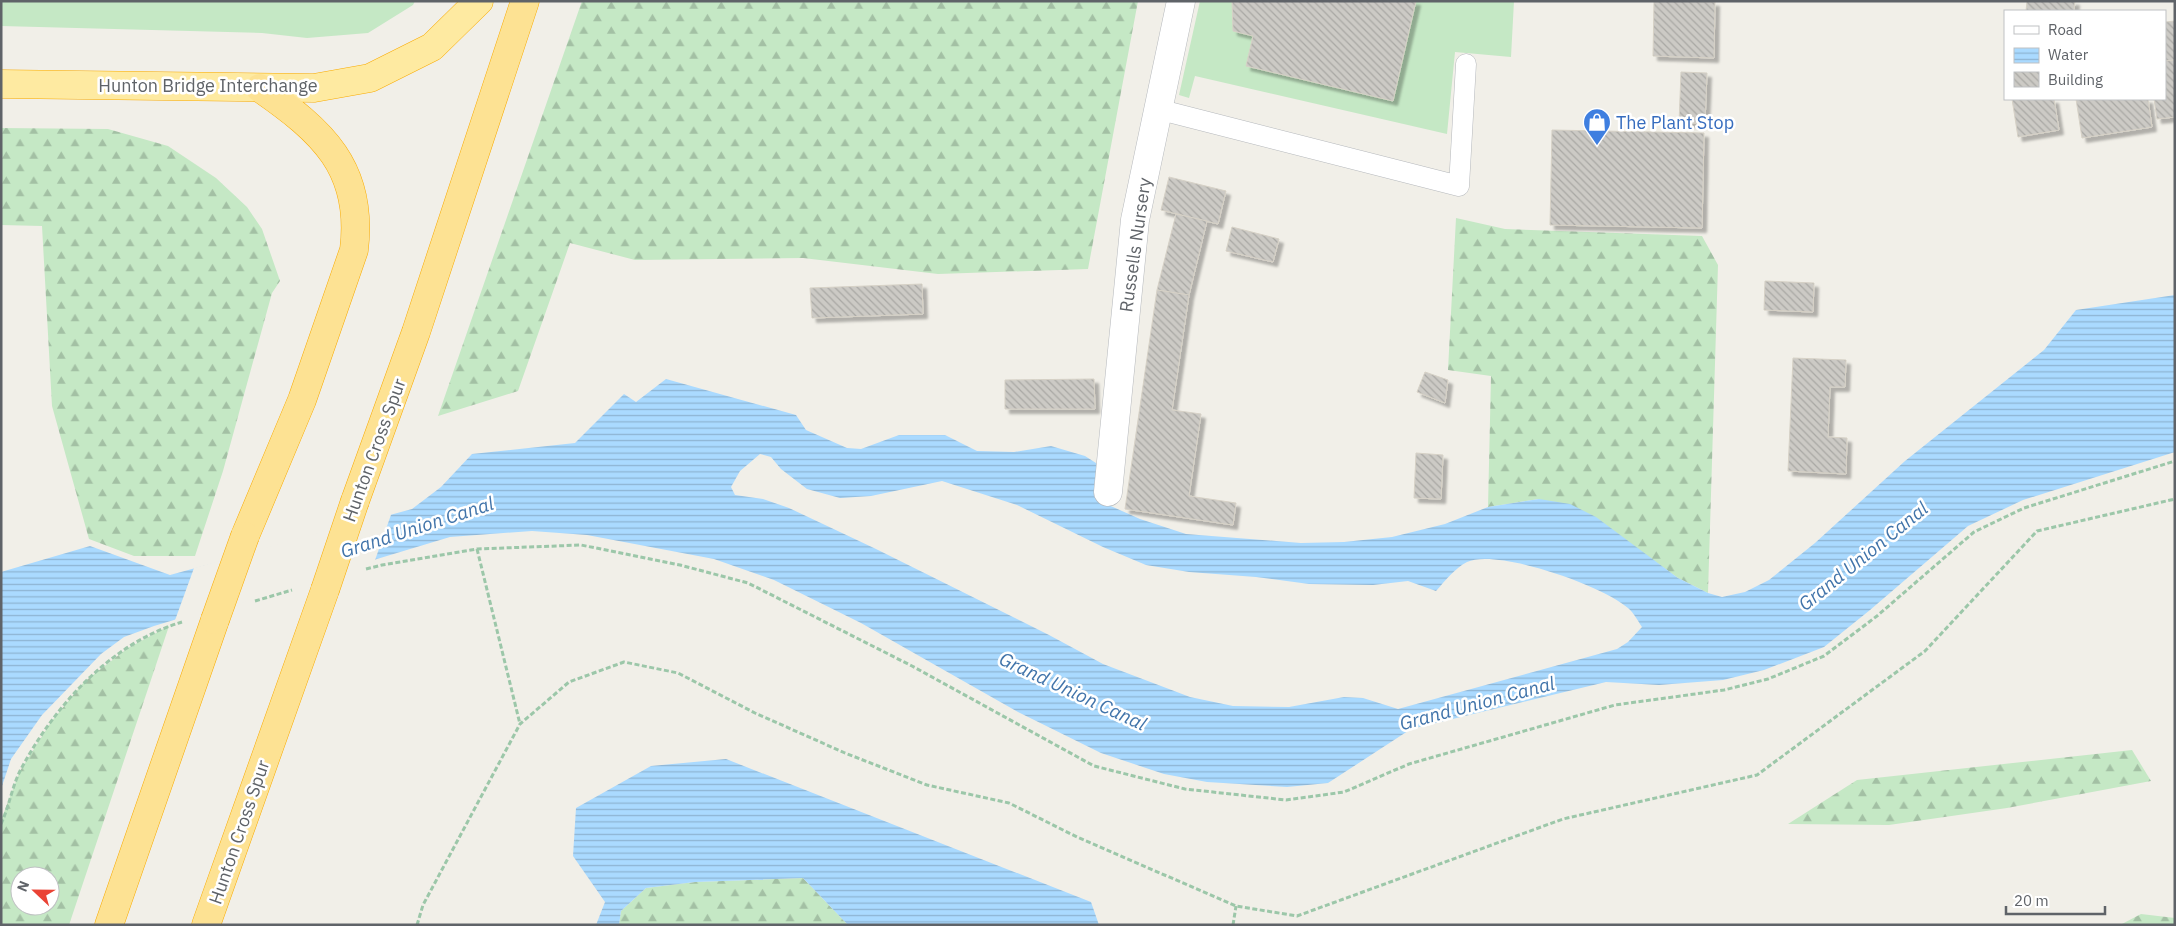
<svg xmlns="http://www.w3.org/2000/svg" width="2176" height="926" font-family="'IBM Plex Sans',sans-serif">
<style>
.grass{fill:#c5e8c5}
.forest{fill:url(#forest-firs);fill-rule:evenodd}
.water{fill:url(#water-rules);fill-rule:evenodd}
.pier{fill:#f1efe8}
.building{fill:url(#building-back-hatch);stroke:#d6d1c6;filter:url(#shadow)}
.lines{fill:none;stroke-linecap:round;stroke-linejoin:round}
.service-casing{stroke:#b5b8bc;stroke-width:21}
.minor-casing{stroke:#b5b8bc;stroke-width:29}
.trunk-casing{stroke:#f9ab00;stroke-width:29}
.motorway-casing{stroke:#f9ab00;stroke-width:29}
.path{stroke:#9cc7a9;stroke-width:3;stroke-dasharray:5 2.5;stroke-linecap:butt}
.service{stroke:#fff;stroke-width:20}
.minor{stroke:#fff;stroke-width:28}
.trunk{stroke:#feeaa1;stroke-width:28}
.motorway{stroke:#fde293;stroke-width:28}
.motorway-bridge-casing{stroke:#f9ab00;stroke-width:29;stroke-linecap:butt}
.motorway-bridge{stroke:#fde293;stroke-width:28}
.labels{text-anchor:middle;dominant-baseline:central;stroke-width:5;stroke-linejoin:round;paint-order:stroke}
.street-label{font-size:18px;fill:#5f6368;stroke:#fff}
.shop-label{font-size:18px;fill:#366cbe;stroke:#fff;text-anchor:start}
.water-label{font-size:19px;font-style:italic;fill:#4174aa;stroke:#fff}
</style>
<defs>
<pattern id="forest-firs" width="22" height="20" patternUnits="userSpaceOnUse" patternTransform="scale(1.25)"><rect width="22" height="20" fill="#c5e8c5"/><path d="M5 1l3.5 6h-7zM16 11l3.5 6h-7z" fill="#a3c0a4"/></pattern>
<pattern id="water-rules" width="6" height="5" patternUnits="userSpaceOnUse" patternTransform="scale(1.25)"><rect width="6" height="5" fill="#aadaff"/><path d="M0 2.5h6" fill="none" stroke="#8eb4d2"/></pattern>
<pattern id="building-back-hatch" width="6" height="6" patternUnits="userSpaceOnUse" patternTransform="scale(1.25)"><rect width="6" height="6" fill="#cccac5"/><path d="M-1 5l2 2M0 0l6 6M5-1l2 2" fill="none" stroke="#a9a8a4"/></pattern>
<filter id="shadow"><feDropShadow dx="4.5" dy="4.5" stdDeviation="1" flood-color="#0004"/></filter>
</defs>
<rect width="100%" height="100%" fill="#f1efe8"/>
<g class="grass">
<path d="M 1,1 L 415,1 L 413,5 L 368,33 L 307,38 L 262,33 L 1,26 Z"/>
<path d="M 1200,1 L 1514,1 L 1511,57 L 1455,52 L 1447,134 L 1195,76 L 1189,98 L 1179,95 Z"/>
</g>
<g class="forest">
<path d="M 582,1 L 1138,1 L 1088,269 L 938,274 L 803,258 L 635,260 L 570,243 L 518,391 L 438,416 Z"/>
<path d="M 1,128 L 108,129 L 168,146 L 216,178 L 247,207 L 262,229 L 280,281 L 272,293 L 223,471 L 195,556 L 134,556 L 89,539 L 52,406 L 42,226 L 1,225 Z"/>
<path d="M 1456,218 L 1505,229 L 1702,236 L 1718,265 L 1708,593 L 1678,578 L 1653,560 L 1539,499 L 1488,507 L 1491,376 L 1448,370 Z"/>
<path d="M 169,626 L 69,925 L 1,925 L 1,820 L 20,771 L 51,722 L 84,682 L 128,648 ZM 20,876 L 50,876 L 50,906 L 20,906 Z"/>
<path d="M 2132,750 L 2151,781 L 2007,808 L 1889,825 L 1788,824 L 1857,780 Z"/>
<path d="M 803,878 L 848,925 L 619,925 L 621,911 L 646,888 L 695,882 Z"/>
<path d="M 2141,914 L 2175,918 L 2175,925 L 2120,925 Z"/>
</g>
<g class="water">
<path d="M 2175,295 L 2175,452 L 2023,500 L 1968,526 L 1870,610 L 1824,647 L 1764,670 L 1723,680 L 1659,685 L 1606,682 L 1411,729 L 1328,783 L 1287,787 L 1207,782 L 1164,774 L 1101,753 L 1018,712 L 861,623 L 774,580 L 714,559 L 587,535 L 532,531 L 450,537 L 154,626 L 124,637 L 101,654 L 42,715 L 11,759 L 1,789 L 1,572 L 90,546 L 170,575 L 412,509 L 441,487 L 472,454 L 575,443 L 624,394 L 636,402 L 666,379 L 796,415 L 806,430 L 847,448 L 861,449 L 899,435 L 945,435 L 977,451 L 1014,452 L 1051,446 L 1085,456 L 1110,472 L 1104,503 L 1140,519 L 1186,534 L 1301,543 L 1344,542 L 1392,537 L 1445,524 L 1488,507 L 1539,499 L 1570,504 L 1596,517 L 1678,578 L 1708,593 L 1722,597 L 1745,592 L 1769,580 L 1815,543 L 1905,461 L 2044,350 L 2076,310 ZM 760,454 L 771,457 L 781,469 L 807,489 L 840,498 L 871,496 L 942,481 L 1017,505 L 1103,547 L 1146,565 L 1189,572 L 1256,577 L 1309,584 L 1373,585 L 1408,581 L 1436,591 C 1445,581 1455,568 1467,562 C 1497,548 1604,586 1628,608 C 1634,613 1638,621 1642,627 L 1628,642 L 1617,649 L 1398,709 L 1363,698 L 1344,697 L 1289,707 L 1233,706 L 1190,697 L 1103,664 L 1049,635 L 876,549 L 789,508 L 763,499 L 735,495 L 731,487 L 740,471 Z"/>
<path d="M 726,759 L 1091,902 L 1099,925 L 848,925 L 803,878 L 695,882 L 646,888 L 621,911 L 619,925 L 596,925 L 605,902 L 573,856 L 576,808 L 651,766 Z"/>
</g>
<path class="pier" d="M 392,512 L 374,563 L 174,623 L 194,568 Z"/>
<g class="building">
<path d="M 1232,1 L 1416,1 L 1393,101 L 1246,66 L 1253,36 L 1233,31 Z"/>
<path d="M 1654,1 L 1715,2 L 1714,58 L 1653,56 Z"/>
<path d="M 2027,1 L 2075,1 L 2074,11 L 2026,11 Z"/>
<path d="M 2175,21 L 2175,60 L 2165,61 L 2165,22 Z"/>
<path d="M 2175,60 L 2175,117 L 2157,119 L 2154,99 L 2165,99 L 2165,61 Z"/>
<path d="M 1681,72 L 1707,73 L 1705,123 L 1679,123 Z"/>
<path d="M 2012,99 L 2054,99 L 2059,130 L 2018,137 Z"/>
<path d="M 2076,99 L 2148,99 L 2152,127 L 2082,138 Z"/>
<path d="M 1552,130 L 1704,133 L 1702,228 L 1550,225 Z"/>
<path d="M 1169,177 L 1226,191 L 1218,224 L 1161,210 Z"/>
<path d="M 1176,214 L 1207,221 L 1189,295 L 1157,290 Z"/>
<path d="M 1232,227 L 1279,239 L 1273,262 L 1226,251 Z"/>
<path d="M 1765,281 L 1814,283 L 1813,312 L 1764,310 Z"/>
<path d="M 922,284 L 923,314 L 812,318 L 810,288 Z"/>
<path d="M 1157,290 L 1189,295 L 1172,410 L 1201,414 L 1189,496 L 1236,503 L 1233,525 L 1125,509 Z"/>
<path d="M 1793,358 L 1846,360 L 1845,387 L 1830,387 L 1828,437 L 1847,438 L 1846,474 L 1788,471 Z"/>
<path d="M 1425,372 L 1448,380 L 1445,403 L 1417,392 Z"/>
<path d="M 1094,379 L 1095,409 L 1005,409 L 1005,380 Z"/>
<path d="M 1416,453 L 1443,455 L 1441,499 L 1414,498 Z"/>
</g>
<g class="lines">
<g class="service-casing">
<path id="service" d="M 1157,109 L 1459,186 L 1466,64"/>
</g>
<g class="minor-casing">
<path id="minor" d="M 1108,492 L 1135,220 L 1181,1"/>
</g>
<g class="trunk-casing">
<path id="trunk" d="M 1,84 L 314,88 L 370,78 L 432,47 L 479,1"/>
</g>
<g class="motorway-casing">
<g id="motorway">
<path d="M 355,501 L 416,332 L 525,1"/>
<path d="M 245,536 L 302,400 L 354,250 C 364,168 322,131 260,88"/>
<path d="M 109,925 L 215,620"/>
<path d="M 206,925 L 325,590"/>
</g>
</g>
<g class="path">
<path d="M 477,549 L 520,724"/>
<path d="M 366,569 L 382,565 L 477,549 L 581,545 L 680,565 L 748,583 L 912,666 L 1094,766 L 1185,789 L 1286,800 L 1344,792 L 1409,764 L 1615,705 L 1724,690 L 1768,679 L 1824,656 L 1877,616 L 1974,532 L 2024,508 L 2175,461"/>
<path d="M 255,601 L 292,590"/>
<path d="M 1,824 C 9,807 12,787 20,771 C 54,706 111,643 182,622"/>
<path d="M 417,925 L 423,905 L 520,724 L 569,682 L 624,662 L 678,673 L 755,713 L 845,753 L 927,785 L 1009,803 L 1077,837 L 1236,906 L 1297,916 L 1563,819 L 1757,775 L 1925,651 L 2037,531 L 2175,499"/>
<path d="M 1233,925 L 1236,906"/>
</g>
<use href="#service" class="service"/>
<use href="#minor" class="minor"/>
<use href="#trunk" class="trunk"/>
<use href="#motorway" class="motorway"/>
<g class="motorway-bridge-casing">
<g id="motorway-bridge">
<path d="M 325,590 L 355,501"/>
<path d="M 215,620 L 245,536"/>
</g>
</g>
<use href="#motorway-bridge" class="motorway-bridge"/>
</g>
<defs>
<g id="shop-pin" transform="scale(1.4375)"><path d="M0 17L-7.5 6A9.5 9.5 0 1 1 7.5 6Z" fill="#3f7fe0" stroke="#fff"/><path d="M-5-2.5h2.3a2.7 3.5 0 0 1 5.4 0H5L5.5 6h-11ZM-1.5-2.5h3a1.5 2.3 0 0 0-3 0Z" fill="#fff"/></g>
</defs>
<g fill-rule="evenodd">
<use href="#shop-pin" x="1597" y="122"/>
</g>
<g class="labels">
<g class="street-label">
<text x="208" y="85">Hunton Bridge Interchange</text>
<text transform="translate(1135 245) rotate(-82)">Russells Nursery</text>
<text transform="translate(374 450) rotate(-70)">Hunton Cross Spur</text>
<text transform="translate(239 832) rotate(-71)">Hunton Cross Spur</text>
</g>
<g class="shop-label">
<text x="1616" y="122">The Plant Stop</text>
</g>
<g class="water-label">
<text transform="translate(417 527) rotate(-18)">Grand Union Canal</text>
<text transform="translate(1863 556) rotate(-39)">Grand Union Canal</text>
<text transform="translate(1073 691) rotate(25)">Grand Union Canal</text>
<text transform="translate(1477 703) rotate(-15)">Grand Union Canal</text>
</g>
</g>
<rect width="2176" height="926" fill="none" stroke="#5f6368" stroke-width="5"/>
<rect x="2004" y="10" width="162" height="90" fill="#ffffff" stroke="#bfc1c3"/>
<rect x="2014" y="26" width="25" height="8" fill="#ffffff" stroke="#bfc1c3"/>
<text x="2048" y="35" font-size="15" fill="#5f6368">Road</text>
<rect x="2014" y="48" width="25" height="15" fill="url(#water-rules)" stroke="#bfc1c3"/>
<text x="2048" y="60" font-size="15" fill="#5f6368">Water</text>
<rect x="2014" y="72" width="25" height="15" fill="url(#building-back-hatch)" stroke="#bfc1c3"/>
<text x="2048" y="85" font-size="15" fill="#5f6368">Building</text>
<g transform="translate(35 891) rotate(292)"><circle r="24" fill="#ffffff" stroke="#bfc1c3"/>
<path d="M0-4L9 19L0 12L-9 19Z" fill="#ea4335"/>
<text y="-8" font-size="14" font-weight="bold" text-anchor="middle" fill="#5f6368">N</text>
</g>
<path d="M2006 906v8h99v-8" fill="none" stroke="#5f6368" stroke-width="2.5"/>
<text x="2014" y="906" font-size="15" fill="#5f6368" stroke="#ffffff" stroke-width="4" paint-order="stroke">20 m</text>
</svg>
